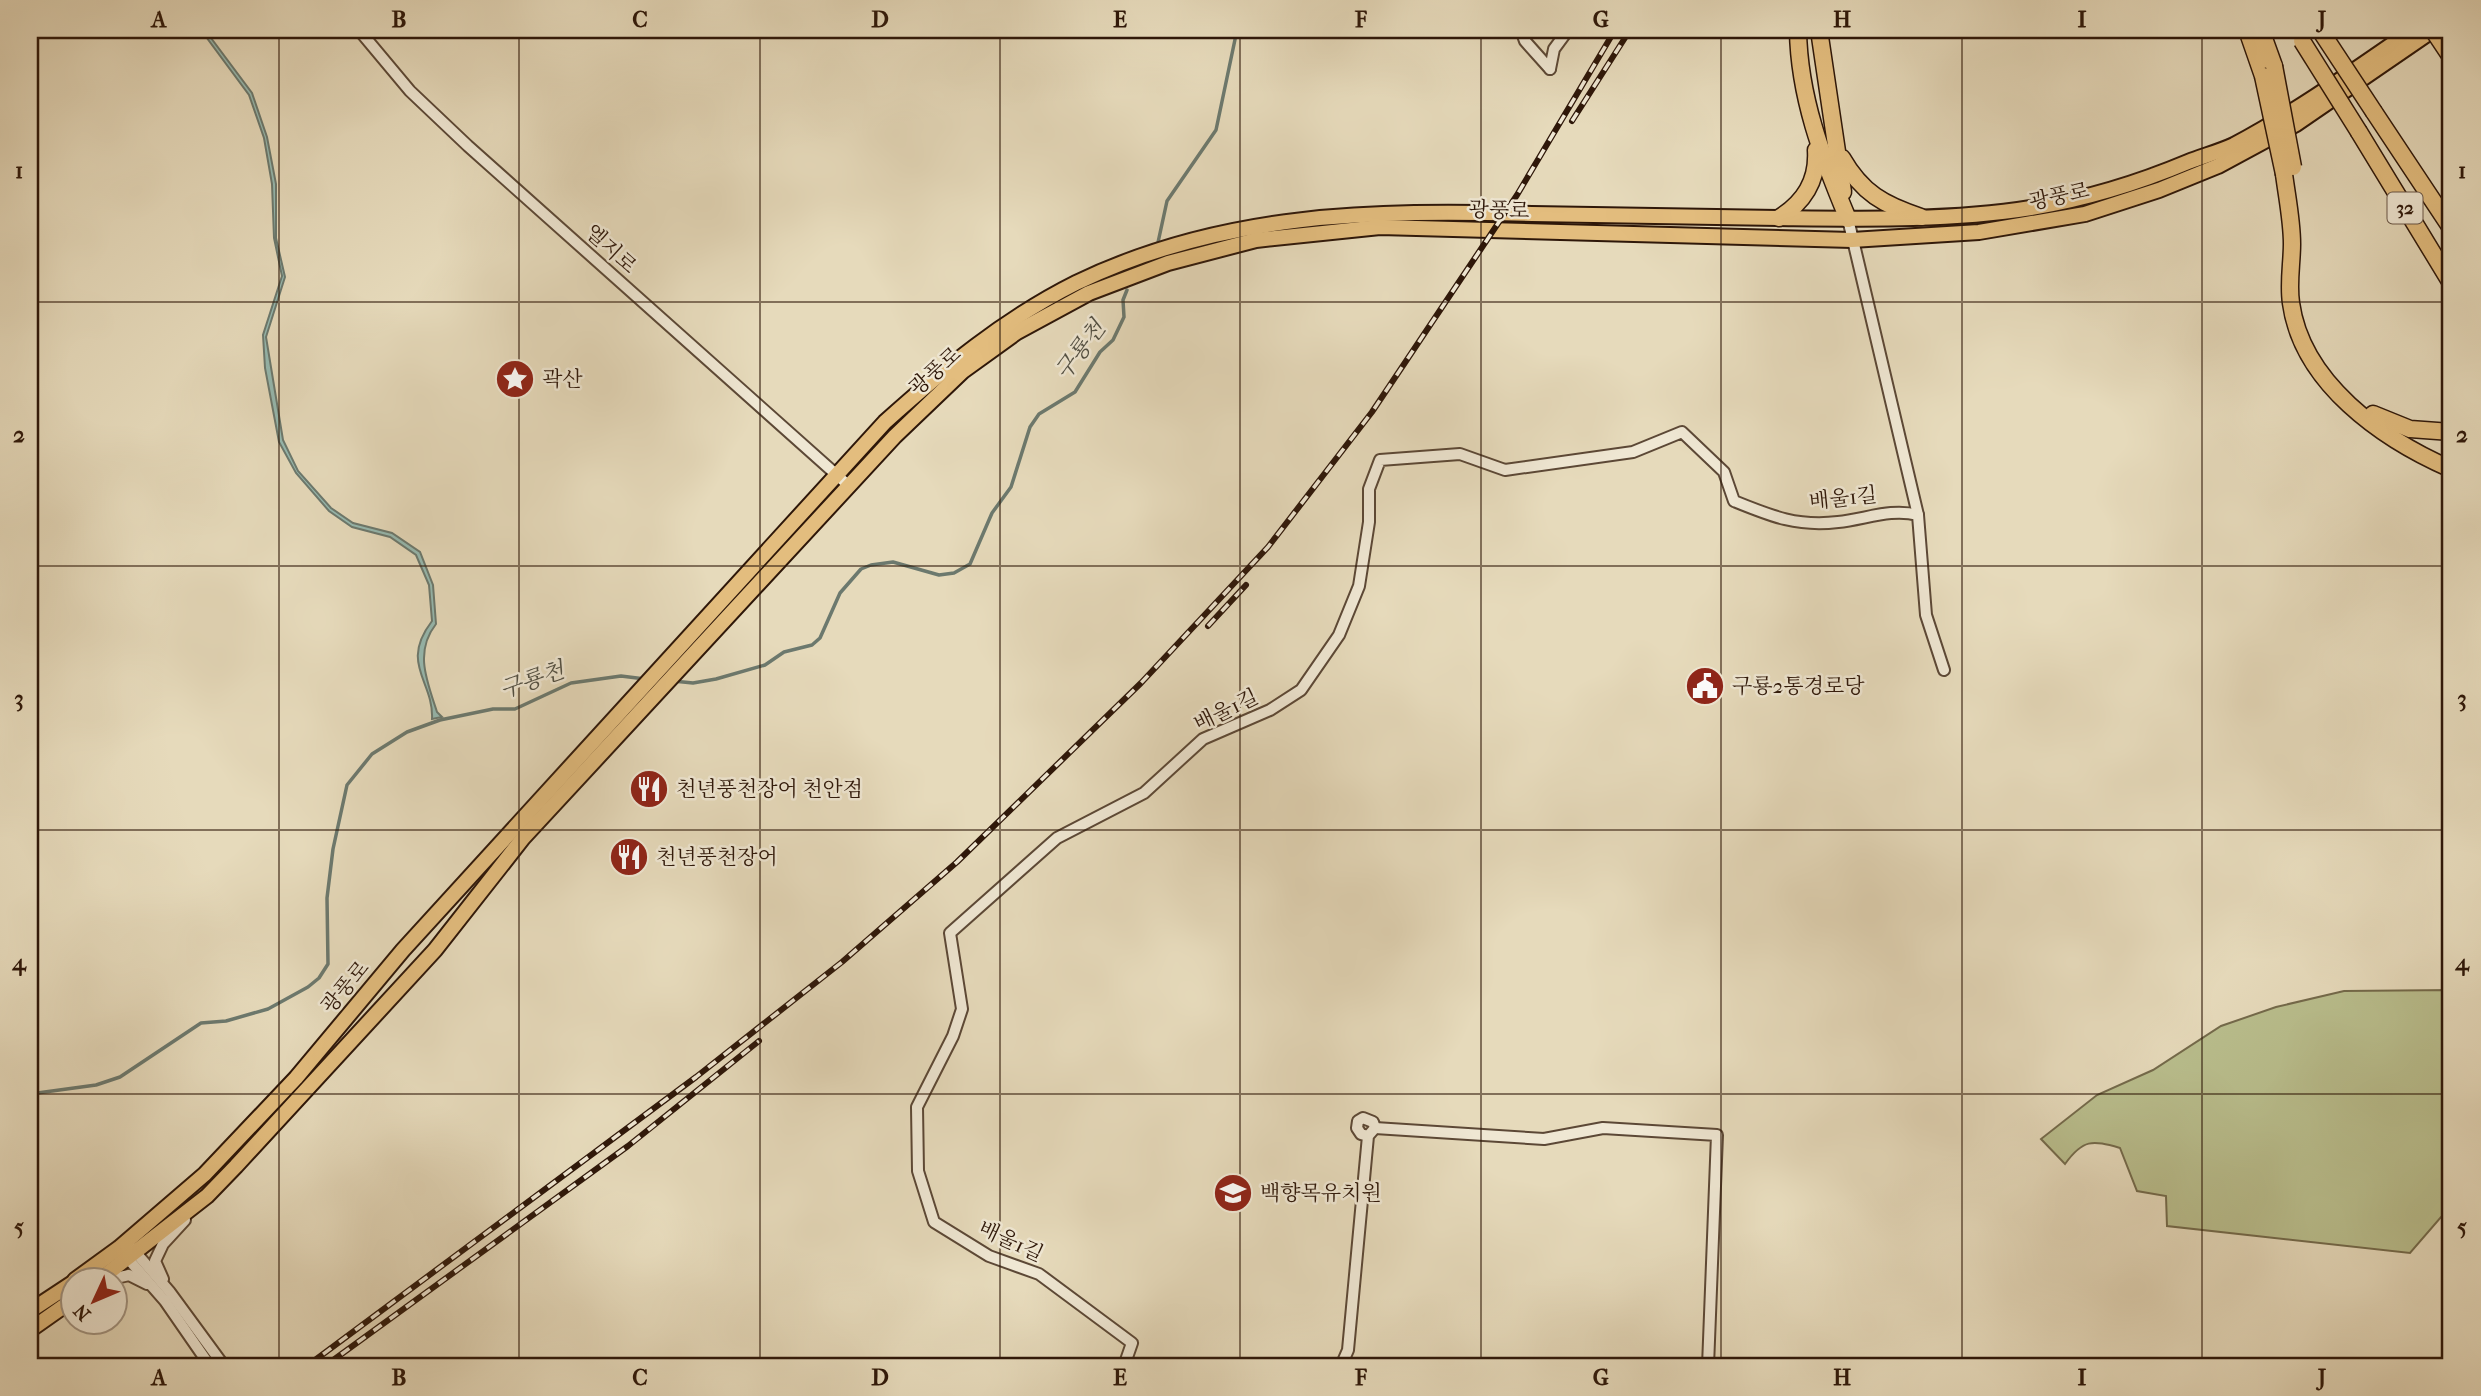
<svg xmlns="http://www.w3.org/2000/svg" width="2481" height="1396" font-family="'IM FELL French Canon','Noto Serif KR',serif">
<style>
.green{fill:#b9be8d;stroke:#746a4b;stroke-width:2}
.water{fill:#96bab1;stroke:#6c796e;stroke-width:2}
.lines{fill:none;stroke-linecap:round;stroke-linejoin:round}
.stream{stroke:#6c796e;stroke-width:3.5}
.minor-casing{stroke:#5c4836;stroke-width:14}
.major-casing{stroke:#2e1709;stroke-width:18}
.highway-casing{stroke:#2e1709;stroke-width:19}
.minor{stroke:#efe7d3;stroke-width:10}
.major{stroke:#e3bd7e;stroke-width:14}
.highway{stroke:#e3bd7e;stroke-width:16}
.rail-casing{stroke:#2e1709;stroke-width:6}
.rail{stroke:#efe7d3;stroke-width:3.5;stroke-dasharray:10;stroke-linecap:butt}
.highway-bridge-casing{stroke:#2e1709;stroke-width:19;stroke-linecap:butt}
.highway-bridge{stroke:#e3bd7e;stroke-width:16}
.grid{fill:none;stroke:#2e1709;stroke-width:2;stroke-opacity:0.55}
.labels{text-anchor:middle;dominant-baseline:central;stroke-width:5;stroke-linejoin:round;paint-order:stroke}
.shield{fill:#efe7d3;stroke:#685546;stroke-width:2}
.shield-label{font-size:19px;font-weight:bold;fill:#2e1709}
.street-label{font-size:21px;fill:#2e1709;stroke:#efe7d3}
.poi-label{font-size:21px;fill:#2e1709;stroke:#efe7d3;text-anchor:start}
.water-label{font-size:23px;font-style:italic;fill:#525044;stroke:#efe7d3}
.neatline{fill:none;stroke:#2e1709;stroke-width:2.5}
.grid-label{font-size:23px;text-anchor:middle;font-weight:bold;fill:#2e1709}
</style>
<rect width="100%" height="100%" fill="#e6dabb"/>
<filter id="stains"><feTurbulence type="fractalNoise" baseFrequency=".00286" numOctaves="4"/><feColorMatrix values="0 0 0 0 .2 0 0 0 0 .09 0 0 0 0 .02 0 0 0 .5 -.17"/></filter>
<radialGradient id="worn" r=".72"><stop offset=".6" stop-color="#630" stop-opacity="0"/><stop offset="1" stop-color="#630" stop-opacity=".3"/></radialGradient>
<path class="green" d="M 2451,990 L 2451,1211 L 2441,1217 L 2410,1253 L 2167,1226 L 2166,1196 L 2137,1191 L 2120,1148 C 2092,1140 2083,1139 2065,1164 L 2041,1139 L 2097,1095 L 2153,1070 L 2221,1026 L 2276,1007 L 2344,991 Z"/>
<path class="water" d="M 201,30 L 205,30 L 252,93 L 267,137 L 276,184 L 276,238 L 285,277 L 266,337 L 283,440 L 298,471 L 331,508 L 353,523 L 392,533 L 420,552 L 433,585 L 436,624 C 414,652 427,681 437,712 L 442,717 L 432,719 C 434,681 399,664 432,621 L 429,585 L 416,555 L 390,537 L 352,527 L 329,511 L 296,473 L 279,442 L 265,368 L 263,335 L 282,276 L 274,238 L 272,184 L 264,138 L 249,95 Z"/>
<g class="lines">
<g class="stream">
<path d="M 1157,247 L 1167,201 L 1216,130 L 1237,30"/>
<path d="M 673,681 L 693,683 L 716,679 L 765,665 L 784,652 L 812,645 L 820,638 L 840,593 L 861,569 L 871,565 L 893,562 L 939,575 L 954,573 L 970,564 L 992,513 L 1011,487 L 1030,427 L 1039,414 L 1075,392 L 1100,352 L 1113,340 L 1124,317 L 1123,300 L 1127,290"/>
<path d="M 30,1094 L 96,1085 L 120,1077 L 201,1023 L 226,1021 L 268,1009 L 308,987 L 319,978 L 328,964 L 327,898 L 333,849 L 347,785 L 372,754 L 407,732 L 440,720 L 493,709 L 515,709 L 571,683 L 621,676 L 645,679"/>
</g>
<g class="minor-casing">
<g id="minor">
<path d="M 359,30 L 410,91 L 468,146 L 848,485"/>
<path d="M 1521,30 L 1525,41 L 1550,69"/>
<path d="M 1550,69 L 1554,49 L 1568,30"/>
<path d="M 1848,219 L 1918,515"/>
<path d="M 1375,1128 L 1544,1139 L 1603,1128 L 1717,1135 L 1708,1366"/>
<path d="M 131,1247 L 169,1291 L 224,1366"/>
<path d="M 123,1253 L 165,1301 L 210,1366"/>
<path d="M 163,1279 L 155,1261 L 163,1244 L 185,1220"/>
<path d="M 107,1280 L 129,1275 L 147,1284"/>
<path d="M 1124,1366 L 1132,1343 L 1039,1274 L 989,1256 L 934,1222 L 918,1171 L 917,1107 L 953,1036 L 962,1009 L 950,933 L 1057,838 L 1144,793 L 1203,739 L 1270,710 L 1301,690 L 1339,635 L 1359,586 L 1369,522 L 1369,489 L 1380,460 L 1460,454 L 1505,470 L 1633,452 L 1682,432 L 1724,472 L 1734,501 C 1771,516 1797,527 1838,522 C 1866,519 1891,508 1918,515 L 1926,615 L 1944,670"/>
<path d="M 1341,1366 L 1348,1350 L 1368,1136 L 1375,1128 L 1373,1122 L 1363,1118 L 1358,1121 L 1357,1128 L 1361,1134 L 1368,1136"/>
</g>
</g>
<g class="major-casing">
<g id="major">
<path d="M 75,1280 L 119,1248 L 205,1174 L 296,1078 L 403,950 L 885,422 C 944,369 1004,319 1076,283 C 1223,212 1373,210 1532,214 C 1614,216 1696,216 1778,218 C 1862,219 1948,221 2031,208 C 2085,199 2138,183 2188,162 C 2203,156 2219,152 2234,145 C 2296,112 2355,70 2413,30"/>
<path d="M 99,1280 L 207,1196 L 236,1166 L 435,950 L 523,838 L 895,436 L 963,371 L 1017,332 L 1089,293 L 1168,263 L 1256,240 L 1380,227 L 1852,240 L 1979,232 L 2085,214 L 2159,190 L 2218,166 L 2296,124 L 2433,30"/>
<path d="M 30,1311 L 74,1282"/>
<path d="M 30,1330 L 74,1299"/>
</g>
</g>
<g class="highway-casing">
<g id="highway">
<path d="M 1798,30 C 1799,97 1822,157 1848,219"/>
<path d="M 1819,30 L 1843,192"/>
<path d="M 2247,30 L 2263,76"/>
<path d="M 2261,30 L 2274,66"/>
<path d="M 2374,112 L 2451,228"/>
<path d="M 2359,132 L 2451,283"/>
<path d="M 1842,158 C 1862,193 1884,205 1921,217"/>
<path d="M 2284,174 C 2287,197 2292,221 2292,244 C 2292,263 2288,283 2291,303 C 2302,383 2382,439 2451,469"/>
<path d="M 1779,218 C 1804,202 1818,181 1816,150"/>
<path d="M 2373,414 L 2410,429 L 2451,432"/>
</g>
</g>
<use href="#minor" class="minor"/>
<use href="#major" class="major"/>
<use href="#highway" class="highway"/>
<g class="rail-casing">
<g id="rail">
<path d="M 1572,121 L 1630,30"/>
<path d="M 1208,626 L 1246,585"/>
<path d="M 307,1366 L 696,1077 L 842,962 L 957,862 L 1141,683 L 1268,547 L 1372,412 L 1517,195 L 1615,30"/>
<path d="M 325,1366 L 628,1146 L 759,1041"/>
</g>
</g>
<use href="#rail" class="rail"/>
<g class="highway-bridge-casing">
<g id="highway-bridge">
<path d="M 2320,30 L 2374,112"/>
<path d="M 2433,30 L 2451,57"/>
<path d="M 2302,41 L 2359,132"/>
<path d="M 2274,66 L 2293,167"/>
<path d="M 2263,76 L 2284,174"/>
</g>
</g>
<use href="#highway-bridge" class="highway-bridge"/>
</g>
<path class="grid" d="M 279,30 L 279,1366M 519,30 L 519,1366M 760,30 L 760,1366M 1000,30 L 1000,1366M 1240,30 L 1240,1366M 1481,30 L 1481,1366M 1721,30 L 1721,1366M 1962,30 L 1962,1366M 2202,30 L 2202,1366M 30,302 L 2451,302M 30,566 L 2451,566M 30,830 L 2451,830M 30,1094 L 2451,1094"/>
<defs>
<g id="sight-disc" transform="scale(2.0125)"><circle r="9.5" fill="#8f2418" stroke="#efe7d3"/><path d="M0-6L1.8-2.2L6-1.7L2.9 1.2L3.7 5.4L0 3.3L-3.7 5.4L-2.9 1.2L-6-1.7L-1.8-2.2Z" fill="#fff"/></g>
<g id="civic-disc" transform="scale(2.0125)"><circle r="9.5" fill="#8f2418" stroke="#efe7d3"/><path d="M-.6-6.5H3V-4.5H.6V-3L4-1V1h2V6H-6V1h2V-1L-.6-3ZM-1.2 2.5V6h2.4V2.5Z" fill="#fff"/></g>
<g id="restaurant-disc" transform="scale(2.0125)"><circle r="9.5" fill="#8f2418" stroke="#efe7d3"/><path d="M-5-6h1v4h1v-4h1v4h1v-4h1v5L-1.5 .5V6h-2V.5L-5-1ZM5-6V6H3V1.5H1.5Q1.5-4 5-6Z" fill="#fff"/></g>
<g id="school-disc" transform="scale(2.0125)"><circle r="9.5" fill="#8f2418" stroke="#efe7d3"/><path d="M0-5L7-2L0 1L-7-2ZM-4 1L0 2.5L4 1V4Q0 6-4 4Z" fill="#fff"/></g>
</defs>
<g fill-rule="evenodd">
<use href="#sight-disc" x="515" y="379"/>
<use href="#civic-disc" x="1705" y="686"/>
<use href="#restaurant-disc" x="649" y="789"/>
<use href="#restaurant-disc" x="629" y="857"/>
<use href="#school-disc" x="1233" y="1193"/>
</g>
<g class="labels">
<rect class="shield" x="2387.5" y="192.5" width="35" height="31" rx="5"/>
<g class="shield-label">
<text x="2405" y="208">32</text>
</g>
<g class="street-label">
<text transform="translate(2059 196) rotate(-12)">광풍로</text>
<text transform="translate(1499 210) rotate(2)">광풍로</text>
<text transform="translate(611 249) rotate(42)">엘지로</text>
<text transform="translate(935 371) rotate(-42)">광풍로</text>
<text transform="translate(1843 498) rotate(-6)">배울1길</text>
<text transform="translate(1226 710) rotate(-26)">배울1길</text>
<text transform="translate(345 987) rotate(-50)">광풍로</text>
<text transform="translate(1011 1241) rotate(25)">배울1길</text>
</g>
<g class="poi-label">
<text x="542" y="379">곽산</text>
<text x="1732" y="686">구룡2통경로당</text>
<text x="676" y="789">천년풍천장어 천안점</text>
<text x="656" y="857">천년풍천장어</text>
<text x="1260" y="1193">백향목유치원</text>
</g>
<g class="water-label">
<text transform="translate(1080 350) rotate(-53)">구룡천</text>
<text transform="translate(532 680) rotate(-19)">구룡천</text>
</g>
</g>
<rect width="2481" height="1396" fill="none" stroke="#e6dabb" stroke-width="77"/>
<g transform="translate(94 1301) rotate(226)"><circle r="33" fill="#efe7d3" stroke="#a29482" stroke-width="2"/>
<path d="M0-5L12 26L0 18L-12 26Z" fill="#8f2418"/>
<text y="-10" font-size="19" font-weight="bold" text-anchor="middle" fill="#2e1709">N</text>
</g>
<rect x="38" y="38" width="2404" height="1320" class="neatline"/>
<g class="grid-label">
<text x="159" y="27">A</text>
<text x="399" y="27">B</text>
<text x="640" y="27">C</text>
<text x="880" y="27">D</text>
<text x="1120" y="27">E</text>
<text x="1361" y="27">F</text>
<text x="1601" y="27">G</text>
<text x="1842" y="27">H</text>
<text x="2082" y="27">I</text>
<text x="2322" y="27">J</text>
<text x="19" y="178">1</text>
<text x="2462" y="178">1</text>
<text x="19" y="442">2</text>
<text x="2462" y="442">2</text>
<text x="19" y="706">3</text>
<text x="2462" y="706">3</text>
<text x="19" y="970">4</text>
<text x="2462" y="970">4</text>
<text x="19" y="1234">5</text>
<text x="2462" y="1234">5</text>
<text x="159" y="1385">A</text>
<text x="399" y="1385">B</text>
<text x="640" y="1385">C</text>
<text x="880" y="1385">D</text>
<text x="1120" y="1385">E</text>
<text x="1361" y="1385">F</text>
<text x="1601" y="1385">G</text>
<text x="1842" y="1385">H</text>
<text x="2082" y="1385">I</text>
<text x="2322" y="1385">J</text>
</g>
<rect width="100%" height="100%" filter="url(#stains)"/>
<rect width="100%" height="100%" fill="url(#worn)"/>
</svg>
